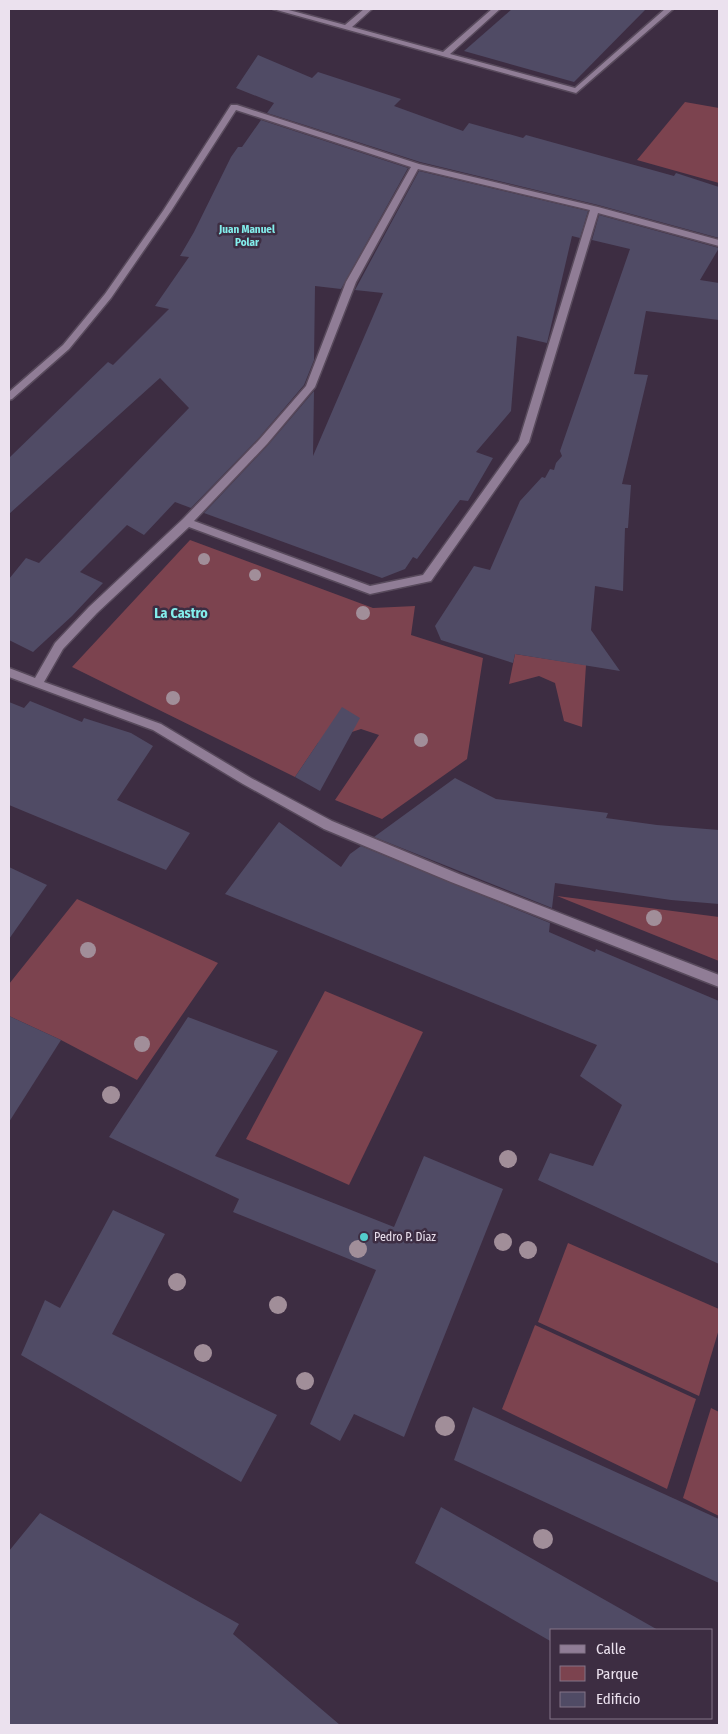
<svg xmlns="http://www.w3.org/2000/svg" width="728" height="1734" font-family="'Fira Sans Condensed',sans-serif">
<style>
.green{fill:#7c434f}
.building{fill:#504b65}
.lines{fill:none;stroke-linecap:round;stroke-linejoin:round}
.minor-casing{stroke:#584a5c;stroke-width:3}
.minor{fill:#907d96;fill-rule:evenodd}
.tree{fill:#a18e99}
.poi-dot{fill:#53cdcb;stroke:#3d2d42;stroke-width:2}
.labels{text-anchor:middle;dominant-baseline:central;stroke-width:5;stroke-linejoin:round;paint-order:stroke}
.far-neighbourhood-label{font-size:11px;font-weight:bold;fill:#83eeec;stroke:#3d2d42}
.poi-label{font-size:12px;fill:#ebe1ee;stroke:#3d2d42;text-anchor:start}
.neighbourhood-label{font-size:14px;font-weight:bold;fill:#83eeec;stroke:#3d2d42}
</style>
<rect width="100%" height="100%" fill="#3d2d42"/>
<g class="green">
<path d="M 685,102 L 719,108 L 719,183 L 637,160 Z"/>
<path d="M 190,540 L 373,608 L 415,606 L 411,635 L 483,658 L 467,759 L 382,819 L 335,800 L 379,735 L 361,729 L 318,743 L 295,777 L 72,667 Z"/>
<path d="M 515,654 L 586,665 L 582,727 L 564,721 L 555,683 L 539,676 L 509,684 Z"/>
<path d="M 557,896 L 719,917 L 719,961 Z"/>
<path d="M 77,899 L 218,963 L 137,1080 L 61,1040 L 9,1016 L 9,984 Z"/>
<path d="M 325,991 L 423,1032 L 349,1185 L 246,1139 Z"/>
<path d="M 568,1243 L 719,1309 L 719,1329 L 699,1396 L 538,1322 Z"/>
<path d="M 535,1325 L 696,1399 L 667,1489 L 502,1409 Z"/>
<path d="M 711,1408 L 719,1412 L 719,1516 L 683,1498 Z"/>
</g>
<g class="building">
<path d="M 512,9 L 646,9 L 574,82 L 464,51 Z"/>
<path d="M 258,55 L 312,78 L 318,72 L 401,99 L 394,106 L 463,131 L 469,123 L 523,138 L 526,135 L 674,176 L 676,173 L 719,187 L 719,238 L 598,205 L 420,162 L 267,113 L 274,103 L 236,88 Z"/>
<path d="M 261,120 L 408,168 L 341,289 L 315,286 L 314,360 L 304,385 L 258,439 L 191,508 L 175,502 L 144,535 L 127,525 L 80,572 L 103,583 L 72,616 L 33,652 L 9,640 L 9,579 L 26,558 L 39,563 L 189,408 L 160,378 L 9,514 L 9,458 L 108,362 L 113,365 L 169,309 L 155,306 L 189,257 L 180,256 L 194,232 L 231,157 L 238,147 L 242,147 Z"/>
<path d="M 419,171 L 588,211 L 580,238 L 572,236 L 547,343 L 517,336 L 511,411 L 476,452 L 493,458 L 468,501 L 460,500 L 417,559 L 413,557 L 405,569 L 382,578 L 204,513 L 268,445 L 314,391 L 313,456 L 383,293 L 355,290 Z"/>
<path d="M 599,215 L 719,248 L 700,280 L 719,283 L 719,320 L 646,311 L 634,374 L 648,375 L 622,484 L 631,485 L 628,528 L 625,528 L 623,591 L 595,586 L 591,630 L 620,671 L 515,654 L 513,663 L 441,640 L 435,626 L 474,566 L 490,570 L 520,501 L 542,477 L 545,478 L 550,469 L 554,470 L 556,463 L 562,456 L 560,451 L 630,249 L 592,240 Z"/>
<path d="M 30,701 L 82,722 L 84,718 L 131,733 L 153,746 L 117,800 L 190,833 L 166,870 L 9,805 L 9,702 L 24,708 Z"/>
<path d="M 342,707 L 360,718 L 320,791 L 295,777 Z"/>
<path d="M 455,778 L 496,799 L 608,813 L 606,818 L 657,825 L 719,830 L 719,904 L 671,900 L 555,883 L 552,908 L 374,837 Z"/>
<path d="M 279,822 L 341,867 L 350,854 L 361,846 L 550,923 L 549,932 L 595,952 L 596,949 L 719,1001 L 719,1264 L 538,1180 L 550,1153 L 593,1166 L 622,1105 L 580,1076 L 597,1045 L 225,894 Z"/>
<path d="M 9,867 L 47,885 L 9,939 Z"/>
<path d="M 9,1016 L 61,1040 L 9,1122 Z"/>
<path d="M 188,1017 L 278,1051 L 215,1156 L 394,1227 L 424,1156 L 503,1189 L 404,1437 L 354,1414 L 340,1441 L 310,1424 L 376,1270 L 233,1212 L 239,1199 L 109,1137 Z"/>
<path d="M 113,1210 L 165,1234 L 112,1334 L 277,1415 L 241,1482 L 21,1355 L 45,1300 L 60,1308 Z"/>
<path d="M 473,1407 L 719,1519 L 719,1583 L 454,1460 Z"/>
<path d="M 441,1507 L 658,1630 L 552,1630 L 552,1642 L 415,1563 Z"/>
<path d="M 40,1513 L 239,1624 L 233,1634 L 340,1725 L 9,1725 L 9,1551 Z"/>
</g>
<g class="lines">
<g class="minor-casing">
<g id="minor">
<path d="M 273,9 L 285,9 L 345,25 L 364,9 L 372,9 L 352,27 L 443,52 L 492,9 L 500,9 L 450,54 L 575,88 L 665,9 L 673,9 L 576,93 Z"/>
<path d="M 231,105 L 237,105 L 419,164 L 598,207 L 719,240 L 719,246 L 598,213 L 529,442 L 431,581 L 370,594 L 189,527 L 97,613 L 63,649 L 44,682 L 161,724 L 251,778 L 332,821 L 459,874 L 719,975 L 719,987 L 451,882 L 324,829 L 243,784 L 153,730 L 9,677 L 9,668 L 35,678 L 55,643 L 89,607 L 183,519 L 259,440 L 306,386 L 346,282 L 411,167 L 236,110 L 171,211 L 111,298 L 69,349 L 12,399 L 9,400 L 9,392 L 63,345 L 105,294 L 163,211 ZM 418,169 L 590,210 L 519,441 L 423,575 L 370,586 L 194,521 L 267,444 L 315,387 L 356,282 Z"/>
</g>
</g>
<use href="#minor" class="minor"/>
</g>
<g class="tree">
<circle cx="204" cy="559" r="6"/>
<circle cx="255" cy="575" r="6"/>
<circle cx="363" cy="613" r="7"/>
<circle cx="173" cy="698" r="7"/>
<circle cx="421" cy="740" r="7"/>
<circle cx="654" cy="918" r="8"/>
<circle cx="88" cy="950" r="8"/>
<circle cx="142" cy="1044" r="8"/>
<circle cx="111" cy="1095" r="9"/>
<circle cx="508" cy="1159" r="9"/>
<circle cx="503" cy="1242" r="9"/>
<circle cx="358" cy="1249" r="9"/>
<circle cx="528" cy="1250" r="9"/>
<circle cx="177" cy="1282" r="9"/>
<circle cx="278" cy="1305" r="9"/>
<circle cx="203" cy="1353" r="9"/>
<circle cx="305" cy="1381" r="9"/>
<circle cx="445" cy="1426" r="10"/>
<circle cx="543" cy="1539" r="10"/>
</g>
<circle class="poi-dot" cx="364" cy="1237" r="5"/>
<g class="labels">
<g class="far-neighbourhood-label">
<text x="247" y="229">Juan Manuel<tspan x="247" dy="13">Polar</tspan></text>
</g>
<g class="poi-label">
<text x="374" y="1237">Pedro P. Díaz</text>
</g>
<g class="neighbourhood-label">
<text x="181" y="613">La Castro</text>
</g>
</g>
<rect width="728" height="1734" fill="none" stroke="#ebe1ee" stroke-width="20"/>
<rect x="550" y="1629" width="162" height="90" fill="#3d2d42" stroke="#837587"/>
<rect x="560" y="1645" width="25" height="8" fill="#907d96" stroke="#837587"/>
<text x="596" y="1654" font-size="15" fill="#ebe1ee">Calle</text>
<rect x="560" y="1666" width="25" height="15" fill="#7c434f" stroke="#837587"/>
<text x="596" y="1679" font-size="15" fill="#ebe1ee">Parque</text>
<rect x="560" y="1692" width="25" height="15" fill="#504b65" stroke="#837587"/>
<text x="596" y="1704" font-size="15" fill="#ebe1ee">Edificio</text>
</svg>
